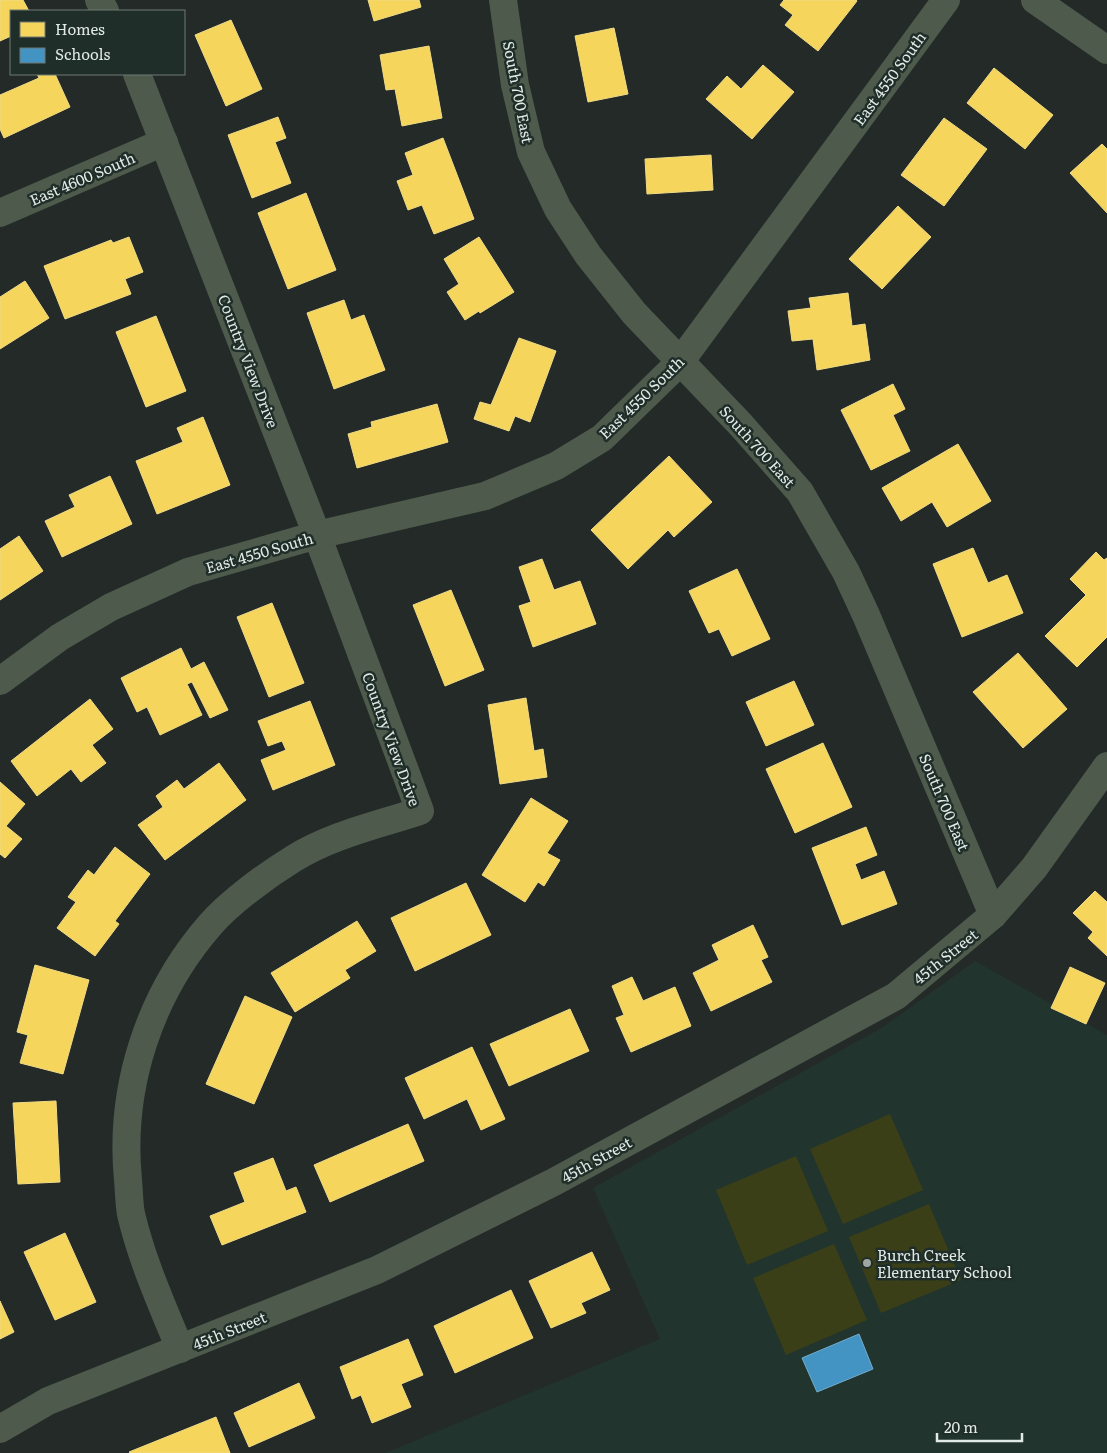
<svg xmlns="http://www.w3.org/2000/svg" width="1107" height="1453" font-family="Literata,serif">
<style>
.built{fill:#21342d}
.green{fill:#3a3f18}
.homes{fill:#f6d55c;stroke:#f0db85}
.schools{fill:#4393c3;stroke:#72adce}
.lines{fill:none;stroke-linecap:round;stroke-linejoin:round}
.minor{stroke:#4d5a4c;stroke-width:28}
.poi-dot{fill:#9fa7a4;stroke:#202e29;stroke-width:2}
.labels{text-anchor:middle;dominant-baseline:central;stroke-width:5;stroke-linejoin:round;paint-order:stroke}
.street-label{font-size:15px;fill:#e1eae6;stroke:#202e29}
.poi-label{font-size:15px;fill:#e1eae6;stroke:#202e29;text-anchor:start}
</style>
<rect width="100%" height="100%" fill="#242a28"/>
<path class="built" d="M 975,961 L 1107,1035 L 1107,1453 L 385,1453 L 660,1339 L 593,1188 L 883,1027 Z"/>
<g class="green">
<path d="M 890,1114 L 923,1190 L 843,1224 L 810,1149 Z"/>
<path d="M 796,1156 L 828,1231 L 747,1265 L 716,1190 Z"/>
<path d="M 929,1204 L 961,1280 L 881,1313 L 849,1237 Z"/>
<path d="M 834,1244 L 867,1320 L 786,1355 L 753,1278 Z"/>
</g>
<g class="homes">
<path d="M 0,0 L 23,0 L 29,11 L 11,11 L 11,36 L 0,41 Z"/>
<path d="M 368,0 L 419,0 L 421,7 L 374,21 Z"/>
<path d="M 784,0 L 856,0 L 857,1 L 818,51 L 785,25 L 793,15 L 780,5 Z"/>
<path d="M 231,20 L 262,89 L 226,106 L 195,35 Z"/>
<path d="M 614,28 L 628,94 L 588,102 L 575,36 Z"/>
<path d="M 429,46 L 442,118 L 402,126 L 395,89 L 386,90 L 380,55 Z"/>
<path d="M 763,65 L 794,92 L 752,139 L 706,99 L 727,76 L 741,89 Z"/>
<path d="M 994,68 L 1053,115 L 1025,149 L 967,103 Z"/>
<path d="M 37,74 L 55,74 L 70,107 L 4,138 L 0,129 L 0,95 L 39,78 Z"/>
<path d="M 278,117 L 286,138 L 275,142 L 291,183 L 252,198 L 228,135 Z"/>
<path d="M 944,118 L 987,149 L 944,206 L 901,175 Z"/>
<path d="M 443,138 L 474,219 L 434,234 L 422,205 L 408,210 L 397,181 L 413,175 L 405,153 Z"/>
<path d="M 1102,144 L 1107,149 L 1107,213 L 1070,173 Z"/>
<path d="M 711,155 L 713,190 L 647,194 L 645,159 Z"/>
<path d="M 306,193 L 336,270 L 288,289 L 258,213 Z"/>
<path d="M 898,206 L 931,237 L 882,289 L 849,259 Z"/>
<path d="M 129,237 L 143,272 L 125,279 L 131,294 L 65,319 L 44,266 L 111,240 L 113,243 Z"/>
<path d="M 479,237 L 514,292 L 480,313 L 479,311 L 465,320 L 447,292 L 459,284 L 444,259 Z"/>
<path d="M 25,281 L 49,318 L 0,349 L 0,297 Z"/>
<path d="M 848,293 L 852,326 L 865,324 L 870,360 L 817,370 L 813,339 L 792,341 L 788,311 L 811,308 L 809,298 Z"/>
<path d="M 344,300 L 351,320 L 364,315 L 385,370 L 334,389 L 307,313 Z"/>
<path d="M 156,316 L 186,391 L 146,407 L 116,332 Z"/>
<path d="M 519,338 L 556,351 L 530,422 L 515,416 L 509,431 L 474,419 L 480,402 L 491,405 Z"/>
<path d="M 893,384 L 905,409 L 893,415 L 910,451 L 871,470 L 841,410 Z"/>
<path d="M 437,404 L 448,442 L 357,468 L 348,434 L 372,427 L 371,422 Z"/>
<path d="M 203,417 L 230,485 L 157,514 L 136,461 L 183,442 L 177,428 Z"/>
<path d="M 958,444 L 991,501 L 947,527 L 932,502 L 901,521 L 882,488 Z"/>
<path d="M 669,456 L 712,502 L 674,537 L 668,530 L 628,569 L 591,530 Z"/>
<path d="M 110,476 L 132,524 L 62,557 L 45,521 L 75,507 L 69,495 Z"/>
<path d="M 19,536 L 43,571 L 0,600 L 0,549 Z"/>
<path d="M 973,548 L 988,583 L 1007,575 L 1023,613 L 962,637 L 933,564 Z"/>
<path d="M 1096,552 L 1104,560 L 1107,558 L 1107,637 L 1077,667 L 1045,636 L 1086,595 L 1070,579 Z"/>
<path d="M 542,559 L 554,590 L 580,581 L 596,624 L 533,647 L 519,606 L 531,602 L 519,567 Z"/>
<path d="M 737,569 L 770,639 L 732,656 L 719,629 L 709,633 L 689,591 Z"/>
<path d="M 451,590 L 484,670 L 445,686 L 413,605 Z"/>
<path d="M 272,603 L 304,683 L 269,697 L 237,617 Z"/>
<path d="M 181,648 L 191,669 L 204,662 L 228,710 L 210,718 L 192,682 L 187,684 L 202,715 L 160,735 L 147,707 L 137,712 L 121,678 Z"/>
<path d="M 1018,653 L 1067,709 L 1023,748 L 973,692 Z"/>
<path d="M 794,681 L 814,725 L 766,746 L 746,702 Z"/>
<path d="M 526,698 L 534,751 L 543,749 L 547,777 L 500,784 L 488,705 Z"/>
<path d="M 90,699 L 113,729 L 92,745 L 106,763 L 81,782 L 71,769 L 37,796 L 11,761 Z"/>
<path d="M 310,701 L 335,765 L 273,790 L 261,760 L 286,750 L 282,741 L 268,746 L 258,721 Z"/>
<path d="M 823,743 L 852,807 L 795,833 L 766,769 Z"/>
<path d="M 219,763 L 246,800 L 165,860 L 138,825 L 163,807 L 156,796 L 177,780 L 184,789 Z"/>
<path d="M 0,782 L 25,804 L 6,826 L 22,839 L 5,858 L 0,854 Z"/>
<path d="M 531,798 L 568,821 L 547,853 L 560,860 L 544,886 L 538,882 L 525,902 L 482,875 Z"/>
<path d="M 866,827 L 877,855 L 855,864 L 861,880 L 884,871 L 897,904 L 842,925 L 812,848 Z"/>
<path d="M 115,847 L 150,874 L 115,921 L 119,924 L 95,956 L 57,928 L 76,902 L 68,897 L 88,870 L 94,875 Z"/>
<path d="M 466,883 L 491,935 L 415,971 L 391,918 Z"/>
<path d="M 1095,891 L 1107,902 L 1107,956 L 1088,938 L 1093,932 L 1073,913 Z"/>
<path d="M 357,921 L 376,951 L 345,970 L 350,978 L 295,1012 L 271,973 Z"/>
<path d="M 753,925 L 768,957 L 761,960 L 772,982 L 711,1011 L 693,973 L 719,960 L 712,945 Z"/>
<path d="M 35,965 L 89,980 L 63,1074 L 20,1063 L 28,1035 L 17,1032 Z"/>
<path d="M 1070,967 L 1105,983 L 1086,1024 L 1051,1008 Z"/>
<path d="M 632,977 L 643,1001 L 675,987 L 691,1026 L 631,1052 L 616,1018 L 624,1015 L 612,986 Z"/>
<path d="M 245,996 L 292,1017 L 254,1104 L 206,1084 Z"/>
<path d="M 570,1009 L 589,1051 L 509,1086 L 490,1044 Z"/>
<path d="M 472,1047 L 505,1119 L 481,1130 L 467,1099 L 424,1119 L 405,1078 Z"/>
<path d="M 56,1101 L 60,1182 L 18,1184 L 13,1103 Z"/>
<path d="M 408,1124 L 424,1161 L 330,1202 L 314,1165 Z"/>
<path d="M 273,1158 L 286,1191 L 296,1187 L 306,1212 L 222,1245 L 210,1216 L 245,1202 L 234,1173 Z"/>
<path d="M 65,1233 L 96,1302 L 55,1320 L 24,1252 Z"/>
<path d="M 592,1252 L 610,1290 L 581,1303 L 586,1313 L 551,1328 L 529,1281 Z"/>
<path d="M 511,1290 L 533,1338 L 455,1373 L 434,1326 Z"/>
<path d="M 0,1301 L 14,1332 L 0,1339 Z"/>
<path d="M 408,1339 L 423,1375 L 401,1384 L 411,1407 L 372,1423 L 361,1395 L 352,1399 L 340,1367 Z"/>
<path d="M 299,1383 L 315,1418 L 249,1447 L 234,1413 Z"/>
<path d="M 216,1417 L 230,1453 L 130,1453 L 129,1452 Z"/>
</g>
<path class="schools" d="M 859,1334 L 873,1369 L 817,1392 L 802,1358 Z"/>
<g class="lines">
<g class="minor">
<path d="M 99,0 L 105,11"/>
<path d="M 503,0 L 515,85 L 531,152 L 558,209 L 588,255 L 634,313 L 741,425 L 800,492 L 846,572 L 866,615 L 993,915"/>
<path d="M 1035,0 L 1107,50"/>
<path d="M 137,74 L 317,535 L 420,811 C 378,825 331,835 293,859 C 267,875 230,902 210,925 C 149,995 119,1088 128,1180 C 129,1191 129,1203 131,1214 C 142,1261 162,1305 180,1349"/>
<path d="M 0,213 L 164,142"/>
<path d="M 0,681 L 60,637 L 111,607 L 188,572 L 317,535 L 485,496 L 556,466 L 602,438 L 680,362 L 946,0"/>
<path d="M 0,1429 L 48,1401 L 377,1270 L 554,1182 L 896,996 L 993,915 L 1034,868 L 1107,766"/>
</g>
</g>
<circle class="poi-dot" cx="867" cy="1263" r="5"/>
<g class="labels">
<g class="street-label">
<text transform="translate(889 78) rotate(-54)">East 4550 South</text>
<text transform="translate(519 92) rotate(79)">South 700 East</text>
<text transform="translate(82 178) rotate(-23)">East 4600 South</text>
<text transform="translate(249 361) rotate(69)">Country View Drive</text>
<text transform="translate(641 397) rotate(-44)">East 4550 South</text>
<text transform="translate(758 446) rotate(48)">South 700 East</text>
<text transform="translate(259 552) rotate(-16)">East 4550 South</text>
<text transform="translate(392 739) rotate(70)">Country View Drive</text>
<text transform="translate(945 802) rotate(67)">South 700 East</text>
<text transform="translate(945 956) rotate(-39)">45th Street</text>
<text transform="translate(596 1159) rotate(-29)">45th Street</text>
<text transform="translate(229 1330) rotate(-22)">45th Street</text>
</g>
<g class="poi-label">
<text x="877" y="1254">Burch Creek<tspan x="877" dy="17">Elementary School</tspan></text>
</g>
</g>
<rect x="10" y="10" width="175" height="65" fill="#202e29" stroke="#6d7975"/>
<rect x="20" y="22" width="25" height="15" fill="#f6d55c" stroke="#6d7975"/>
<text x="55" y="35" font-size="15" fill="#e1eae6">Homes</text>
<rect x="20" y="48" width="25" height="15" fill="#4393c3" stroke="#6d7975"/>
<text x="55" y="60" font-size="15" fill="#e1eae6">Schools</text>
<path d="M937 1433v8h85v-8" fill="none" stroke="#e1eae6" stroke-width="2.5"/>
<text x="944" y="1433" font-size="15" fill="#e1eae6" stroke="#202e29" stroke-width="4" paint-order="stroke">20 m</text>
</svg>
